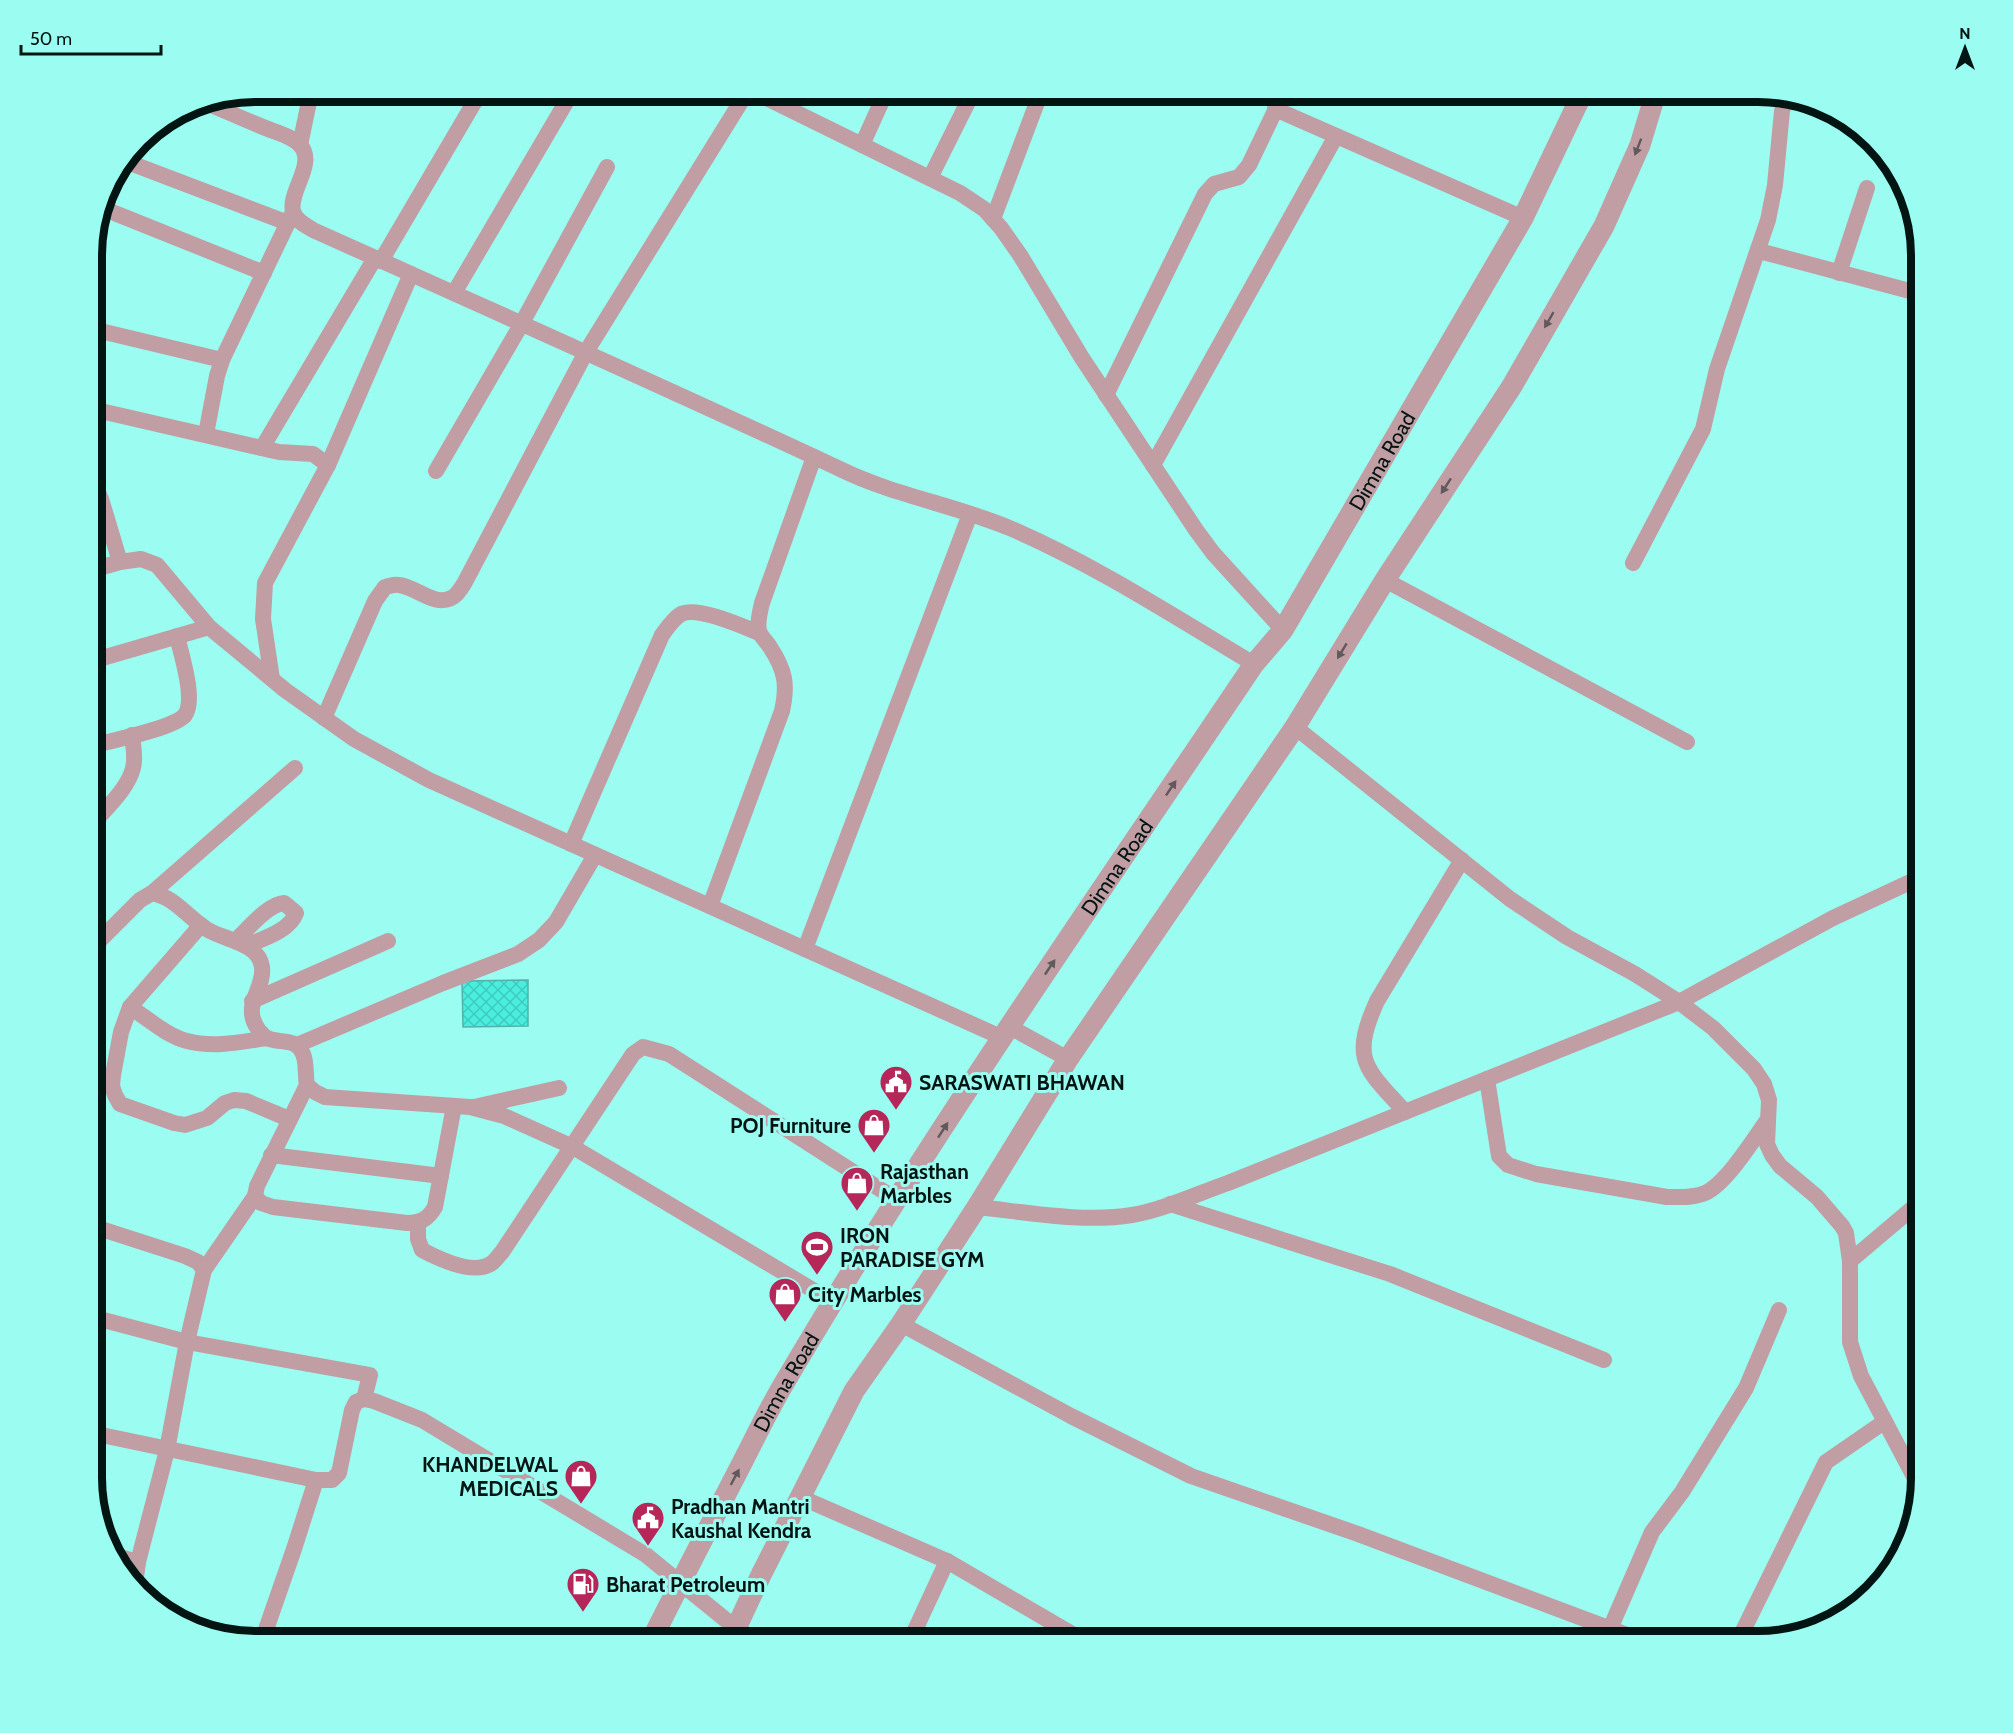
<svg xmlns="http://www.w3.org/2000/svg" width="2013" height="1733" font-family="Cabin,sans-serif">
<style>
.building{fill:url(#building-cross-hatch);stroke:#4fb3a9;stroke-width:1.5}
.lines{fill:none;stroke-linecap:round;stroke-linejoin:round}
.minor{stroke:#c19da4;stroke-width:16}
.tertiary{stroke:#c19da4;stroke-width:21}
.oneway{fill:#62595c}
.labels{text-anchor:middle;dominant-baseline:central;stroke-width:6;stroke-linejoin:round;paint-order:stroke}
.street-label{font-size:21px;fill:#021513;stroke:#9bfdf1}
.poi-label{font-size:21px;font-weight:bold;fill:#021513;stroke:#9bfdf1;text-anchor:start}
.rim{fill:none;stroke:#021513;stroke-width:8}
</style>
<defs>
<pattern id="building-cross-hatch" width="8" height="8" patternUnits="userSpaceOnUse" patternTransform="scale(1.5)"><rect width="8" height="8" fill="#49eedf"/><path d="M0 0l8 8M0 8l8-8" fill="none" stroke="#3ecbbe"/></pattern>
</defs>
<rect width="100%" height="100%" fill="#9bfdf1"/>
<path class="building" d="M 528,980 L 528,1026 L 463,1027 L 462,981 Z"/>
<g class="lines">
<g class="minor">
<path d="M 293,92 L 309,98"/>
<path d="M 754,92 L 960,193 L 984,209 L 1001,228 L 1020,255 L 1082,358 L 1196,530 L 1213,553 L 1283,630"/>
<path d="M 204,102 C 224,110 243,119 263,127 C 275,132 292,136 300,145 C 317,163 288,192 293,211 C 295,220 305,225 313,230 C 489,309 665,387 840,469 C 895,496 956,505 1012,529 C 1097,566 1175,617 1254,664"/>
<path d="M 787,107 L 794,92"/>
<path d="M 1275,109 L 1523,218"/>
<path d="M 300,145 L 311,92"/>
<path d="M 862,145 L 886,92"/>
<path d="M 125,161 L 288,223"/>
<path d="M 930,178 L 973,92"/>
<path d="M 102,208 L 264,273"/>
<path d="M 993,219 L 1041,92"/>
<path d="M 1759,251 L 1921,294"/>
<path d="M 381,261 L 478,96"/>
<path d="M 1839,273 L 1867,188"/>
<path d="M 454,293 L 572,92"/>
<path d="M 92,329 L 222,360"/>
<path d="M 1106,395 L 1205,194 L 1214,184 L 1239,177 L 1249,165 L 1284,92"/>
<path d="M 92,409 L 279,452 L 313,454 L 328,465 L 411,274"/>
<path d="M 206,434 L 217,376 L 222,360 L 293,212"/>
<path d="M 262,448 L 375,258"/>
<path d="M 1153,465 L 1336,136"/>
<path d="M 436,471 L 522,323 L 607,167"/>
<path d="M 92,480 L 101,499 L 120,562"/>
<path d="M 1633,563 L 1703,429 L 1717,369 L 1768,220 L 1775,185 L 1782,111 L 1786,97"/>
<path d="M 92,570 L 120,562 L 141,559 L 157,565 L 209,627 L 285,690 L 354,739 L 429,780 L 1003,1038"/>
<path d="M 1385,580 L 1687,742"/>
<path d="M 92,661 L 209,627"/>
<path d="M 272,679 L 263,619 L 265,583 L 328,465"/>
<path d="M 324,718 L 375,601 L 385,587 C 390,586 395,584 399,585 C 417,587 435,608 453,597 C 458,594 462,587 465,582 L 586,352 L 747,92"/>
<path d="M 1295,727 L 1510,899 L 1567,937 L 1635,974 L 1679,1002 L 1713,1028 L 1754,1069 L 1764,1084 L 1769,1100 L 1767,1144 L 1772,1155 L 1780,1166 L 1817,1197 L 1842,1226 L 1846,1233 L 1850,1261 L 1850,1342 L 1861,1376 L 1920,1488"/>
<path d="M 92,746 C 110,741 175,728 185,715 C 196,699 181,654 177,636"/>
<path d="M 92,825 C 105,809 128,789 133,768 C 136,757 133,746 132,735"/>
<path d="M 571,844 L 662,635 C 667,628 673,619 681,614 C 698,606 742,626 759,633"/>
<path d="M 152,893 L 295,768"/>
<path d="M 710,906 L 782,711 C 788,684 785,670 770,647 C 767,642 761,637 759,631 C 757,622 760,612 762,603 L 814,457"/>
<path d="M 201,925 L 130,1007 L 121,1032 L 113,1075 L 112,1086 L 115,1095 L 120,1104 L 174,1123 L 185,1125 L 207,1118 L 225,1103 L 234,1100 L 246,1101 L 289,1119"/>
<path d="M 236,940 C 248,929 268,904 284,903 L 296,913 C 290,931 262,939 246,946"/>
<path d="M 92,948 L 140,900 L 152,893 C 175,897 188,918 208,930 C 225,940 259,943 262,967 C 265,989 241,1005 258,1029 C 259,1031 265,1037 267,1038 C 279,1044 297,1037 303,1054 C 307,1063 305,1075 307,1085 L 315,1092 L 325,1097 L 470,1107 L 504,1116 L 573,1147 L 833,1302"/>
<path d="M 805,949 L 970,514"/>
<path d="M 252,1001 L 388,941"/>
<path d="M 130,1007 C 147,1018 167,1036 187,1041 C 213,1048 241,1042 267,1038"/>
<path d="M 1010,1027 L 1068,1059"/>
<path d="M 297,1045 L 443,983 L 518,954 L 539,940 L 556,922 L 595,855"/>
<path d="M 1487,1079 L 1499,1156 L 1508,1165 L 1536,1174 L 1667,1197 C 1679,1197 1694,1198 1705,1193 C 1726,1184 1754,1139 1768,1119"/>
<path d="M 307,1085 L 257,1186 L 255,1196 L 261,1203 L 273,1207 L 407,1223 C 421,1223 428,1219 435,1207 L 454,1106"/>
<path d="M 474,1107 L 559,1088"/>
<path d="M 1405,1112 C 1366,1068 1350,1061 1377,1001 L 1462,860"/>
<path d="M 271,1155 L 441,1176"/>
<path d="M 1170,1204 L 1390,1274 L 1604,1360"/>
<path d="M 977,1207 C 1026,1212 1083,1223 1132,1215 C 1163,1210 1199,1193 1228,1183 L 1679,1002 L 1833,918 L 1921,877"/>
<path d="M 418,1223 L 418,1239 L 422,1250 C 439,1259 474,1276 492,1263 C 496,1260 499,1255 502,1252 L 633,1054 L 643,1047 L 669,1054 L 897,1200"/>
<path d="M 92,1226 L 185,1256 L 198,1262 L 204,1270 L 187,1342 L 167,1450 L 138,1562 L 135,1585"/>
<path d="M 1850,1261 L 1921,1201"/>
<path d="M 204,1270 L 255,1196"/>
<path d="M 92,1317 L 187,1342 L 370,1375 L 364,1399"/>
<path d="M 901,1324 L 1071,1416 L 1191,1476 L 1358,1534 L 1643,1641"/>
<path d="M 92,1433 L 316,1480 L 332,1480 L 339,1473 L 352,1410 L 356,1402 L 364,1399 L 374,1401 L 422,1420 L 646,1555 L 737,1629 L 757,1641"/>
<path d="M 800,1497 L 947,1561 L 1084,1641"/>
<path d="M 112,1555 L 138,1562"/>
<path d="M 1610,1629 L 1652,1532 L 1682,1492 L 1746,1388 L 1779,1310"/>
<path d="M 262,1641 L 294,1549 L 316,1480"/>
<path d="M 910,1641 L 947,1561"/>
<path d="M 1738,1641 L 1826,1462 L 1884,1422"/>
</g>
<g class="tertiary">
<path id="s1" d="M 651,1641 C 680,1583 710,1525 740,1467 C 756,1436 771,1404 789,1375 C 933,1131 1096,899 1254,664 L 1283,630 L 1523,218 L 1583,92"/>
<path d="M 730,1641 L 761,1575 L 854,1391 L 901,1324 L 977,1207 L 1068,1059 L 1295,727 L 1385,580 L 1512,386 L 1604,226 L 1640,145 L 1656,92"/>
</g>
</g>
<defs><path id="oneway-solid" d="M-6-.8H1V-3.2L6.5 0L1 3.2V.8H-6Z" transform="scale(1.5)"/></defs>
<g class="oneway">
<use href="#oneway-solid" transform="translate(1638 147) rotate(111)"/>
<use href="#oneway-solid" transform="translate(1549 320) rotate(120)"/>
<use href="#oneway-solid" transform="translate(1446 486) rotate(123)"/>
<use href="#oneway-solid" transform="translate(1342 651) rotate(121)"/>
<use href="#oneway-solid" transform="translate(1171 788) rotate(-56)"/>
<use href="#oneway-solid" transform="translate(1050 967) rotate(-56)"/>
<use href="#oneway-solid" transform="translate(943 1130) rotate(-57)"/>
<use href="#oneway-solid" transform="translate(735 1477) rotate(-62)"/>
</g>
<defs>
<g id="civic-pin" transform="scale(1.725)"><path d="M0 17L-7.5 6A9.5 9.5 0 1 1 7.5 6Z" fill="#b62759" stroke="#9bfdf1"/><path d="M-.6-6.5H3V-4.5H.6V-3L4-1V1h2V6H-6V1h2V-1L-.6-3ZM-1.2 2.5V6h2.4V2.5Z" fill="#fff"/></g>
<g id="shop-pin" transform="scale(1.725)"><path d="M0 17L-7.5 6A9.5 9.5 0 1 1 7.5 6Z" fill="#b62759" stroke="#9bfdf1"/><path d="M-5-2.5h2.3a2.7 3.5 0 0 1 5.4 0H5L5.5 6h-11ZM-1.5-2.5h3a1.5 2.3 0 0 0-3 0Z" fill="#fff"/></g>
<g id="stadium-pin" transform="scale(1.725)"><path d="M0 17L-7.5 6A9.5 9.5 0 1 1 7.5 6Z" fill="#b62759" stroke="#9bfdf1"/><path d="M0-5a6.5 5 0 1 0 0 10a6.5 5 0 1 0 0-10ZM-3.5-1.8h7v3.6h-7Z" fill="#fff"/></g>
<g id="fuel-pin" transform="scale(1.725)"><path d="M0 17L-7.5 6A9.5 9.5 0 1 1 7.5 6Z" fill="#b62759" stroke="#9bfdf1"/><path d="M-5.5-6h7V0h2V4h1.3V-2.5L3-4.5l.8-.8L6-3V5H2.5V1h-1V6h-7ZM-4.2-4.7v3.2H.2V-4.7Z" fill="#fff"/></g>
</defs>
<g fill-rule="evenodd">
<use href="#civic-pin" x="896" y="1082"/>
<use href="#shop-pin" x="874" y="1125"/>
<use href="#shop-pin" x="857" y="1183"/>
<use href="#stadium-pin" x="817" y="1247"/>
<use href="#shop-pin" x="785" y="1294"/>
<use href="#shop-pin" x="581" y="1476"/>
<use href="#civic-pin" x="648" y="1518"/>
<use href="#fuel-pin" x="583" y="1584"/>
</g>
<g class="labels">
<g class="street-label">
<text stroke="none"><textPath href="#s1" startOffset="1390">Dimna Road</textPath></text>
<text stroke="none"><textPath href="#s1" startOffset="904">Dimna Road</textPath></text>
<text stroke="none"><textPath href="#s1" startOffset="292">Dimna Road</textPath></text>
</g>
<g class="poi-label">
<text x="919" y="1082">SARASWATI BHAWAN</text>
<text x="851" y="1125" text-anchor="end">POJ Furniture</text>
<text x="880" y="1171">Rajasthan<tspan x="880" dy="24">Marbles</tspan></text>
<text x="840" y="1235">IRON<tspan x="840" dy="24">PARADISE GYM</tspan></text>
<text x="808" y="1294">City Marbles</text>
<text x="558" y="1464" text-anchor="end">KHANDELWAL<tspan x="558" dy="24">MEDICALS</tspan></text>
<text x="671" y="1506">Pradhan Mantri<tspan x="671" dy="24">Kaushal Kendra</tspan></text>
<text x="606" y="1584">Bharat Petroleum</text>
</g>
</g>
<path d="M0 0H2013V1733H0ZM255 102H1758A153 153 0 0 1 1911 255V1478A153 153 0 0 1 1758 1631H255A153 153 0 0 1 102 1478V255A153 153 0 0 1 255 102Z" fill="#9bfdf1" fill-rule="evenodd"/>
<path class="rim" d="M255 102H1758A153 153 0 0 1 1911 255V1478A153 153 0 0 1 1758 1631H255A153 153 0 0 1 102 1478V255A153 153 0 0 1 255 102Z"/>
<g transform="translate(1965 48)" stroke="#9bfdf1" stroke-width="4.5" paint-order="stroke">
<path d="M0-4.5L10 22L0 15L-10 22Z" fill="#021513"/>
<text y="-9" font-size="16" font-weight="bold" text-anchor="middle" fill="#021513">N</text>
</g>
<path d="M21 45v9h140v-9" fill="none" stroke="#021513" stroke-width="3"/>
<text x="30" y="45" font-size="18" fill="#021513" stroke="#9bfdf1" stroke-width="4.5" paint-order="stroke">50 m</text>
</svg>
